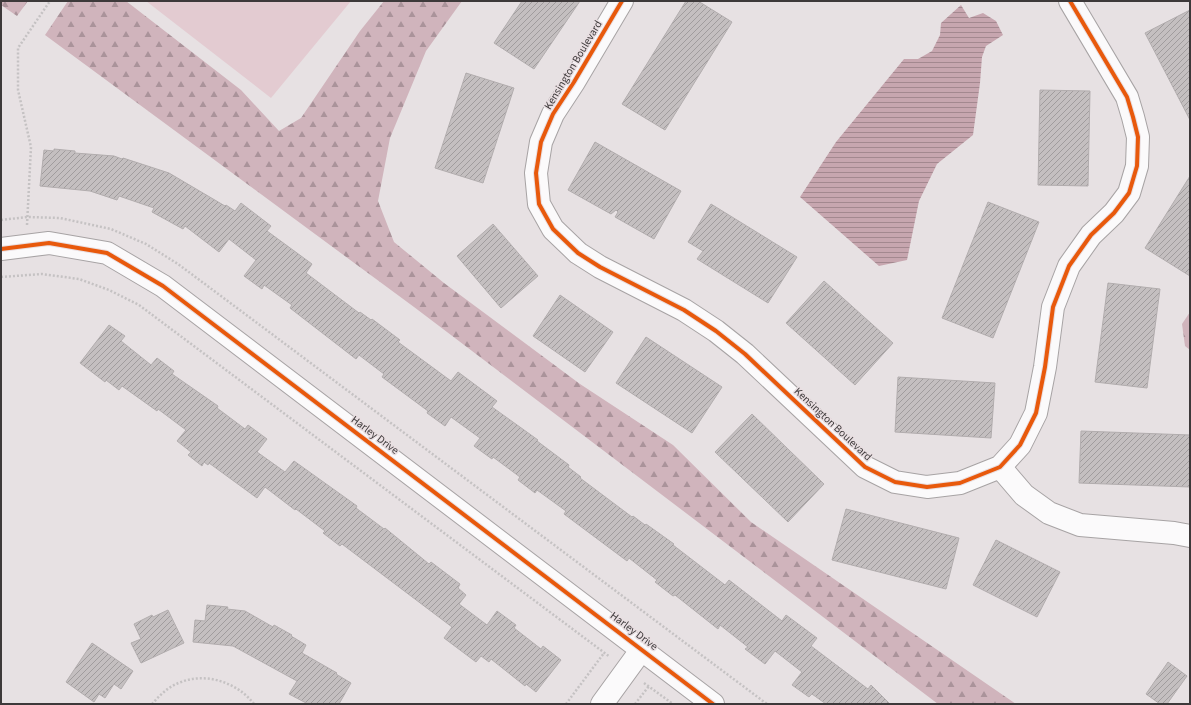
<svg xmlns="http://www.w3.org/2000/svg" width="1191" height="705" font-family="'Source Sans 3',sans-serif">
<style>
.forest{fill:url(#forest-firs)}
.pitch{fill:#e3cbd1}
.water{fill:url(#water-rules)}
.building{fill:url(#building-hatch);stroke:#b2adae}
.lines{fill:none;stroke-linecap:round;stroke-linejoin:round}
.minor-casing{stroke:#a7a3a4;stroke-width:24}
.path{stroke:#c5c2c3;stroke-width:2.5;stroke-dasharray:2 2;stroke-linecap:butt}
.minor{stroke:#fbfafb;stroke-width:22}
.cycleway-casing{stroke:#e9dfe2;stroke-width:6}
.cycleway{stroke:#e8590c;stroke-width:4}
.labels{text-anchor:middle;dominant-baseline:central;stroke-width:3;stroke-linejoin:round;paint-order:stroke}
.street-label{font-size:11px;fill:#3d393a;stroke:#e9dfe2}
</style>
<defs>
<pattern id="forest-firs" width="22" height="20" patternUnits="userSpaceOnUse"><rect width="22" height="20" fill="#d0b4bc"/><path d="M5 1l3.5 6h-7zM16 11l3.5 6h-7z" fill="#aa939a"/></pattern>
<pattern id="water-rules" width="6" height="5" patternUnits="userSpaceOnUse"><rect width="6" height="5" fill="#c7a6af"/><path d="M0 2.5h6" fill="none" stroke="#a3888f"/></pattern>
<pattern id="building-hatch" width="6" height="6" patternUnits="userSpaceOnUse"><rect width="6" height="6" fill="#c4bfc0"/><path d="M-1 1l2-2M0 6l6-6M5 7l2-2" fill="none" stroke="#a09c9d"/></pattern>
</defs>
<rect width="100%" height="100%" fill="#e7e1e3"/>
<g class="forest">
<path d="M 1,1 L 28,1 L 17,16 L 1,5 Z"/>
<path d="M 68,1 L 126,1 L 241,90 L 279,131 L 301,118 L 360,31 L 384,1 L 462,1 L 426,51 L 390,138 L 378,201 L 394,242 L 444,283 L 580,384 L 673,445 L 751,522 L 1016,704 L 938,704 L 414,307 L 45,35 Z"/>
<path d="M 1190,312 L 1190,350 L 1185,346 L 1182,324 Z"/>
</g>
<path class="pitch" d="M 146,1 L 351,1 L 271,98 Z"/>
<path class="water" d="M 961,5 L 969,18 L 983,13 L 996,21 L 1003,35 L 986,46 L 982,57 L 980,83 L 973,135 L 937,164 L 919,201 L 907,260 L 879,266 L 800,197 L 836,142 L 904,59 L 918,59 L 932,51 L 940,35 L 941,23 Z"/>
<g class="building">
<path d="M 522,1 L 580,1 L 534,69 L 494,43 Z"/>
<path d="M 686,1 L 698,1 L 732,22 L 665,130 L 622,104 Z"/>
<path d="M 1190,10 L 1190,120 L 1145,33 Z"/>
<path d="M 466,73 L 514,88 L 483,183 L 435,168 Z"/>
<path d="M 1040,90 L 1090,91 L 1088,186 L 1038,185 Z"/>
<path d="M 595,142 L 681,191 L 654,239 L 615,217 L 618,212 L 616,210 L 611,214 L 568,190 Z"/>
<path d="M 54,149 L 75,151 L 75,153 L 114,156 L 122,159 L 123,158 L 169,173 L 225,206 L 226,205 L 235,211 L 241,203 L 271,226 L 267,231 L 312,264 L 306,273 L 359,313 L 360,312 L 371,320 L 372,319 L 400,340 L 398,342 L 451,381 L 458,372 L 497,401 L 492,407 L 538,440 L 537,441 L 569,465 L 568,467 L 581,477 L 580,478 L 632,517 L 633,516 L 645,525 L 646,524 L 674,544 L 673,545 L 725,585 L 729,580 L 782,621 L 786,615 L 817,638 L 811,646 L 868,689 L 871,685 L 890,704 L 826,704 L 812,694 L 809,697 L 792,685 L 802,672 L 775,651 L 765,664 L 745,649 L 748,647 L 720,625 L 718,629 L 675,595 L 673,596 L 655,582 L 657,580 L 629,558 L 627,561 L 564,514 L 566,511 L 537,490 L 535,493 L 518,480 L 520,477 L 493,457 L 492,459 L 474,446 L 480,438 L 451,417 L 445,426 L 427,413 L 428,411 L 382,377 L 384,374 L 359,355 L 356,359 L 290,308 L 292,305 L 264,285 L 262,289 L 244,276 L 256,260 L 229,239 L 219,252 L 185,226 L 183,229 L 152,212 L 154,208 L 119,196 L 117,200 L 90,191 L 40,186 L 44,150 L 54,151 Z"/>
<path d="M 1190,176 L 1190,276 L 1145,248 Z"/>
<path d="M 988,202 L 1039,222 L 993,338 L 942,318 Z"/>
<path d="M 711,204 L 797,257 L 768,303 L 697,259 L 703,251 L 688,242 Z"/>
<path d="M 493,224 L 538,276 L 501,308 L 457,256 Z"/>
<path d="M 824,281 L 893,343 L 855,385 L 786,323 Z"/>
<path d="M 1108,283 L 1160,289 L 1147,388 L 1095,382 Z"/>
<path d="M 560,295 L 613,332 L 585,372 L 533,336 Z"/>
<path d="M 109,325 L 125,336 L 121,341 L 151,365 L 157,358 L 174,371 L 172,374 L 218,406 L 217,408 L 245,429 L 248,425 L 267,439 L 257,452 L 285,472 L 294,461 L 357,506 L 356,508 L 384,529 L 385,528 L 429,564 L 431,562 L 460,584 L 458,588 L 466,595 L 459,604 L 487,625 L 497,611 L 516,625 L 514,628 L 541,649 L 543,646 L 561,660 L 536,692 L 526,684 L 525,686 L 491,659 L 489,662 L 481,656 L 476,662 L 444,638 L 452,627 L 342,544 L 340,546 L 323,533 L 325,531 L 296,509 L 295,510 L 265,487 L 257,498 L 209,463 L 208,465 L 204,462 L 202,466 L 188,455 L 191,452 L 177,441 L 186,430 L 158,409 L 157,411 L 122,386 L 119,390 L 106,380 L 105,382 L 80,363 Z"/>
<path d="M 646,337 L 722,387 L 692,433 L 616,383 Z"/>
<path d="M 898,377 L 995,383 L 991,438 L 895,432 Z"/>
<path d="M 752,414 L 824,484 L 788,522 L 715,452 Z"/>
<path d="M 1081,431 L 1190,435 L 1190,487 L 1079,483 Z"/>
<path d="M 846,509 L 959,538 L 946,589 L 832,560 Z"/>
<path d="M 996,540 L 1060,572 L 1037,617 L 973,585 Z"/>
<path d="M 207,605 L 228,607 L 227,609 L 245,611 L 273,627 L 274,625 L 292,635 L 291,636 L 306,645 L 302,653 L 337,673 L 336,674 L 351,683 L 339,704 L 308,704 L 289,694 L 297,681 L 233,646 L 193,642 L 195,620 L 205,621 Z"/>
<path d="M 168,610 L 184,643 L 141,663 L 131,643 L 141,639 L 134,624 L 152,615 L 153,617 Z"/>
<path d="M 92,643 L 133,671 L 121,689 L 114,684 L 105,698 L 99,694 L 94,702 L 66,682 Z"/>
<path d="M 1168,662 L 1187,676 L 1167,704 L 1160,704 L 1146,694 Z"/>
</g>
<g class="lines">
<g class="minor-casing">
<g id="minor">
<path d="M 622,1 L 574,82 L 553,114 L 541,142 L 536,173 L 539,204 L 553,229 L 578,253 L 600,267 L 684,310 L 716,331 L 745,354 L 865,467 L 895,482 L 927,487 L 960,483 L 1000,467 L 1020,445 L 1036,413 L 1045,367 L 1053,307 L 1069,266 L 1091,235 L 1114,213 L 1129,193 L 1137,166 L 1138,137 L 1133,117 L 1127,97 L 1070,1"/>
<path d="M 1,249 L 49,243 L 107,253 L 163,286 L 713,704"/>
<path d="M 1000,467 L 1024,495 L 1049,513 L 1080,525 L 1174,533 L 1190,536"/>
<path d="M 602,704 L 642,649"/>
</g>
</g>
<g class="path">
<path d="M 1,220 L 27,217 L 60,218 L 111,229 L 146,244 L 178,264 L 229,302 L 767,704"/>
<path d="M 27,225 L 31,147 L 18,90 L 18,48 L 50,1"/>
<path d="M 1,277 L 42,274 L 79,279 L 109,290 L 139,305 L 610,657"/>
<path d="M 644,683 L 673,704"/>
<path d="M 152,704 C 160,695 169,686 181,682 C 207,672 238,683 254,704"/>
<path d="M 566,704 L 604,653"/>
<path d="M 635,704 L 649,686"/>
</g>
<use href="#minor" class="minor"/>
<g class="cycleway-casing">
<g id="cycleway">
<path d="M 622,1 L 574,82 L 553,114 L 541,142 L 536,173 L 539,204 L 553,229 L 578,253 L 600,267 L 684,310 L 716,331 L 745,354 L 865,467 L 895,482 L 927,487 L 960,483 L 1000,467 L 1020,445 L 1036,413 L 1045,367 L 1053,307 L 1069,266 L 1091,235 L 1114,213 L 1129,193 L 1137,166 L 1138,137 L 1133,117 L 1127,97 L 1070,1"/>
<path d="M 1,249 L 49,243 L 107,253 L 163,286 L 713,704"/>
</g>
</g>
<use href="#cycleway" class="cycleway"/>
</g>
<g class="labels">
<g class="street-label">
<text transform="translate(573 65) rotate(-59)">Kensington Boulevard</text>
<text transform="translate(833 424) rotate(43)">Kensington Boulevard</text>
<text transform="translate(375 435) rotate(37)">Harley Drive</text>
<text transform="translate(634 631) rotate(37)">Harley Drive</text>
</g>
</g>
<rect width="1191" height="705" fill="none" stroke="#3d393a" stroke-width="4"/>
</svg>
